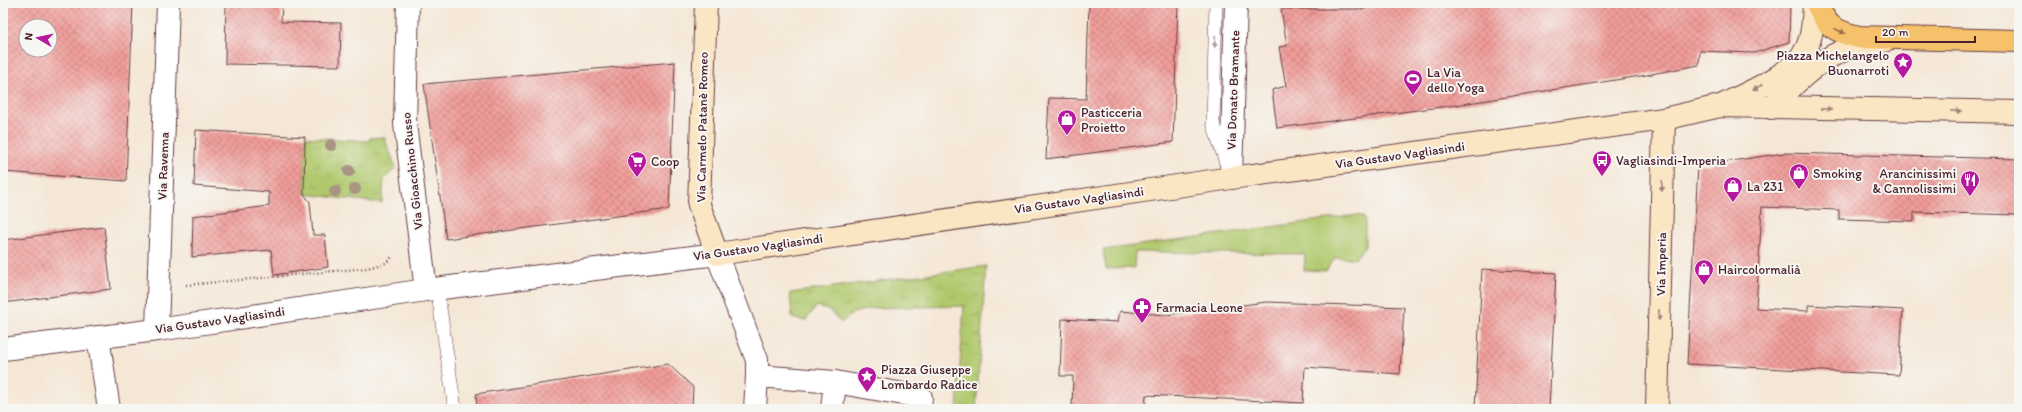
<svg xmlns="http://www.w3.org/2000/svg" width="2022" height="412" font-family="Itim,sans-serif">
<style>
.grass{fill:url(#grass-tufts);stroke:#7e744c}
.green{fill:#b1c96d;stroke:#7e744c}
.building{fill:url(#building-cross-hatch);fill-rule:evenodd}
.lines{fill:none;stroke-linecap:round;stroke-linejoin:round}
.service-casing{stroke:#643d45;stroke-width:14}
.minor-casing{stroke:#643d45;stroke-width:24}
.secondary-casing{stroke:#643d45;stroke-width:24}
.primary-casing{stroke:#643d45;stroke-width:24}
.path{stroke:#643d45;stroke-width:2.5;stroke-dasharray:1 3;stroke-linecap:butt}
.service{stroke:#fff;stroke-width:13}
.minor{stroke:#fff;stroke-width:22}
.secondary{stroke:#fbe6c4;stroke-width:22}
.primary{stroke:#f5c16b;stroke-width:22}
.tree{fill:#a89583}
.oneway{fill:#976848}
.oneway2{fill:#ae9aa0}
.oneway3{fill:#a28278}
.labels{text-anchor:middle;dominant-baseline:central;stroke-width:4;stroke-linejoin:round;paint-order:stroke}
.poi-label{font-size:13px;fill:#4a1f2b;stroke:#f6f6f2;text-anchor:start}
.street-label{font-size:13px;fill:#4a1f2b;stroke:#f6f6f2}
</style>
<defs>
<pattern id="grass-tufts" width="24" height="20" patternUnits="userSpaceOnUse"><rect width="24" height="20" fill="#b1c96d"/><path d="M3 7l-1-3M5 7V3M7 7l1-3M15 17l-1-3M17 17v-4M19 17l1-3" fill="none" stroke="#9aac5f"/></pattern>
<pattern id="building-cross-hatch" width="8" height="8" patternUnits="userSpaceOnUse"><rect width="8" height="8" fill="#f19d9a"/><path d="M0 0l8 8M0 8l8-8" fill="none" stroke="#c57f7e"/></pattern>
</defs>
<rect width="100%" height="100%" fill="#f6f6f2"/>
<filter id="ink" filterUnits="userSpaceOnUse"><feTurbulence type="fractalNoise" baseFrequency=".025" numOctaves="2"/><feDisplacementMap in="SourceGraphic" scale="8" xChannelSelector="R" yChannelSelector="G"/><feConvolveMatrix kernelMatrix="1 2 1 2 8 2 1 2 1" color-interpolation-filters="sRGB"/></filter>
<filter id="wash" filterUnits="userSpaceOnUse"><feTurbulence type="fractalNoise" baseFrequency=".012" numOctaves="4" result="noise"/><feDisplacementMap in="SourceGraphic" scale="16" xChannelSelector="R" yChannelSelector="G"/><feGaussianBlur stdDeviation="0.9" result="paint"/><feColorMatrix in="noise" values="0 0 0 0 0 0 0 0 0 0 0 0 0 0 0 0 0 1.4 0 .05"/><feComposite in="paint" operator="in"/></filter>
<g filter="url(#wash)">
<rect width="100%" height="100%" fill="#f5e7d6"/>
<g class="grass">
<path d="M 305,137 L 369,141 L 370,138 L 384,137 L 396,168 L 384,180 L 382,203 L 304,194 Z"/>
<path d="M 986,266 L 976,409 L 957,409 L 964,306 L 874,308 L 853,313 L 841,323 L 830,311 L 817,306 L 805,321 L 792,318 L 790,293 Z"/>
</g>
<path class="green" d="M 1357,215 L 1363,217 L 1365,221 L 1365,247 L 1355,258 L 1335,258 L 1326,271 L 1304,270 L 1305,254 L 1135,252 L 1134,268 L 1106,269 L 1103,250 Z"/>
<g id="blocks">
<g class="building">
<path d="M 3,3 L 133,3 L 126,181 L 3,172 ZM 26,26 L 50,26 L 50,50 L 26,50 Z"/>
<path d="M 226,3 L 282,3 L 281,22 L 341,23 L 340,66 L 225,64 Z"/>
<path d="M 1089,3 L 1178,3 L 1173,142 L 1046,159 L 1049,98 L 1086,99 Z"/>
<path d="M 1366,3 L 1790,3 L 1789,42 L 1754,53 L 1700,51 L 1699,65 L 1641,76 L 1449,106 L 1277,128 L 1272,90 L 1286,86 L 1279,47 L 1287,46 L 1281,9 L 1366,9 Z"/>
<path d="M 675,62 L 669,209 L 446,239 L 424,84 Z"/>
<path d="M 196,130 L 305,137 L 304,194 L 310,202 L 313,235 L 325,235 L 328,267 L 274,275 L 271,250 L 192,257 L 193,216 L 269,206 L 269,192 L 194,186 Z"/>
<path d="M 1784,153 L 2019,159 L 2019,215 L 1914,212 L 1914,221 L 1839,219 L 1839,210 L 1762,207 L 1756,308 L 1808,311 L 1808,305 L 1903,310 L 1899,375 L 1687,364 L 1698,166 Z"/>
<path d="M 104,227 L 111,289 L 3,303 L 3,240 Z"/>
<path d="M 1482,269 L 1556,273 L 1549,409 L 1475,409 Z"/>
<path d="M 1266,302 L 1404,307 L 1400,374 L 1305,367 L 1303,403 L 1146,395 L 1145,409 L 1072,409 L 1073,376 L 1060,376 L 1062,319 L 1118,322 L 1120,311 L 1166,315 Z"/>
<path d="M 668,364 L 693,387 L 692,409 L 477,409 L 476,394 Z"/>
</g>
</g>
</g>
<g filter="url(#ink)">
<use href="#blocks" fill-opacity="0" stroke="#643d45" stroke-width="1"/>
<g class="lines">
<g class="service-casing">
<g id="service">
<path d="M 1216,3 L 1213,123 L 1226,163"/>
<path d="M 437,288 L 455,409"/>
</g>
</g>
<g class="minor-casing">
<g id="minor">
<path d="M 408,3 L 405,124 L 426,290"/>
<path d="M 1231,178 L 1236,3"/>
<path d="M 157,330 L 168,3"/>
<path d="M 98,337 L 109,409"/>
<path d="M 3,349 L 157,330 L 426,290 L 717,254 L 757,360 L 757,376 L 755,409"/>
<path d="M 757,376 L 835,382 L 921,397 L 920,409"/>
<path d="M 832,409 L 835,382"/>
</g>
</g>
<g class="secondary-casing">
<g id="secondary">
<path d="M 706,3 L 699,205 L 717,254 L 1231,178 L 1664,119 L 1720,106 L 2019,112"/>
<path d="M 1721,106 C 1746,93 1790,76 1805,51 C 1813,37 1813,19 1814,3"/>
<path d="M 1771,108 C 1791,87 1814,63 1842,51 C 1854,46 1871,44 1884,41"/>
<path d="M 1657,409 L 1664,119"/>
</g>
</g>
<g class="primary-casing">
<path id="primary" d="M 1817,3 C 1826,27 1834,31 1859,37 L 2019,41"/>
</g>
<path class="path" d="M 186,285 L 367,268 L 386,263 L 393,256"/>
<use href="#service" class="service"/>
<use href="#minor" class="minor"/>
<use href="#secondary" class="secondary"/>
<use href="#primary" class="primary"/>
</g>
<g class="tree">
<circle cx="331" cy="145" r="6"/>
<circle cx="349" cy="171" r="6"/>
<circle cx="355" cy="189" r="6"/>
<circle cx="335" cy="191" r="6"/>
</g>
<defs><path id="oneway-solid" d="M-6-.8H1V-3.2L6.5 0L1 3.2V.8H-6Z"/></defs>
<use class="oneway" href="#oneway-solid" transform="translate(1840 31) rotate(24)"/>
<use class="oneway2" href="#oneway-solid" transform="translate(1215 42) rotate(92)"/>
<g class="oneway3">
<use href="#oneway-solid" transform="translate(1758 87) rotate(153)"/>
<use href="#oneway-solid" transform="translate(1826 109) rotate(1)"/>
<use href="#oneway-solid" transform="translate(1956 111) rotate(1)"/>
<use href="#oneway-solid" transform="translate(1662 186) rotate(91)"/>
<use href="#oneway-solid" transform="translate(1659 315) rotate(91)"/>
</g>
</g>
<defs>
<g id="sight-pin" transform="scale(1)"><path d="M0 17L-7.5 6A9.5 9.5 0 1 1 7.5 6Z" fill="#b5179e" stroke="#f6f6f2"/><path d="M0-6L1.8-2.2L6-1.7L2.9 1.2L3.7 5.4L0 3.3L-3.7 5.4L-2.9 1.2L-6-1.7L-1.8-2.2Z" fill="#fff"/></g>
<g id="stadium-pin" transform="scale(1)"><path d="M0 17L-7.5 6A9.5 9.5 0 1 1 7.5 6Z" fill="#b5179e" stroke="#f6f6f2"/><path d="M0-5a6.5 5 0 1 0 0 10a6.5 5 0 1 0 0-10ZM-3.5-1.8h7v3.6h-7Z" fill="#fff"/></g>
<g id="shop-pin" transform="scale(1)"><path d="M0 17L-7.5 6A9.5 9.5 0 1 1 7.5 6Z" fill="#b5179e" stroke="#f6f6f2"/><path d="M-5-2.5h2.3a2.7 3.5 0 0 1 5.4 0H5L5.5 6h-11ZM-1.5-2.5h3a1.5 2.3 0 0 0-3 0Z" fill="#fff"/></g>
<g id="bus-pin" transform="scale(1)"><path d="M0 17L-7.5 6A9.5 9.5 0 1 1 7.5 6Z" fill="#b5179e" stroke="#f6f6f2"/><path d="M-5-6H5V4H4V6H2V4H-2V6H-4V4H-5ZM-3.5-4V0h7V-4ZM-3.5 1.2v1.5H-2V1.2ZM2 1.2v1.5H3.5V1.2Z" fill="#fff"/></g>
<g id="supermarket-pin" transform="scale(1)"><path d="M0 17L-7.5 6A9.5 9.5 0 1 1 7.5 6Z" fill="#b5179e" stroke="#f6f6f2"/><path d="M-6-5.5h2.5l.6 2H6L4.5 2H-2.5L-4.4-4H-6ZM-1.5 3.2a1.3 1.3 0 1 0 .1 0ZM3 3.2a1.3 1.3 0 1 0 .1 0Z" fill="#fff"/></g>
<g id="restaurant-pin" transform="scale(1)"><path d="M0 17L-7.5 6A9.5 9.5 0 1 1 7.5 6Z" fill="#b5179e" stroke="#f6f6f2"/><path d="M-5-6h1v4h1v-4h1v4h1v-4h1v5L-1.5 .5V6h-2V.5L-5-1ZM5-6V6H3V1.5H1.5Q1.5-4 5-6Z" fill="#fff"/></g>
<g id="pharmacy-pin" transform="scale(1)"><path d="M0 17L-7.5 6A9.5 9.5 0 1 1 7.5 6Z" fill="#b5179e" stroke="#f6f6f2"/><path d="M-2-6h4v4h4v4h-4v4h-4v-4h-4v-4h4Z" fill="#fff"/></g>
</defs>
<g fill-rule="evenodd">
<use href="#sight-pin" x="1903" y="62"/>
<use href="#stadium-pin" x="1413" y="79"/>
<use href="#shop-pin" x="1067" y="119"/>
<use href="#bus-pin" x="1602" y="160"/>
<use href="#supermarket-pin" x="637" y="161"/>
<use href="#shop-pin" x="1799" y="173"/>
<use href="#restaurant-pin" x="1970" y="180"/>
<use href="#shop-pin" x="1733" y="186"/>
<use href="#shop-pin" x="1704" y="269"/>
<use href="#pharmacy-pin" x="1142" y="307"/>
<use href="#sight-pin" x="867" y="376"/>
</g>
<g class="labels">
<g class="poi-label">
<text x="1889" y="55" text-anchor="end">Piazza Michelangelo<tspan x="1889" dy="15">Buonarroti</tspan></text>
<text x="1427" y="72">La Via<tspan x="1427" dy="15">dello Yoga</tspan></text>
<text x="1081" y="112">Pasticceria<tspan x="1081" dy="15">Proietto</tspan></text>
<text x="1616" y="160">Vagliasindi-Imperia</text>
<text x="651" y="161">Coop</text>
<text x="1813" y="173">Smoking</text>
<text x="1956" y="173" text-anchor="end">Arancinissimi<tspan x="1956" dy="15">&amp; Cannolissimi</tspan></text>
<text x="1747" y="186">La 231</text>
<text x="1718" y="269">Haircolormalià</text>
<text x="1156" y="307">Farmacia Leone</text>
<text x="881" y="369">Piazza Giuseppe<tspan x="881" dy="15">Lombardo Radice</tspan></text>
</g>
<g class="street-label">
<text transform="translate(1233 90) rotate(-88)">Via Donato Bramante</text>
<text transform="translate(702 127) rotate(-89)">Via Carmelo Patanè Romeo</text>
<text transform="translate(1400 155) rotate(-8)">Via Gustavo Vagliasindi</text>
<text transform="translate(163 166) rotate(-88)">Via Ravenna</text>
<text transform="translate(412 171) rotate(-96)">Via Gioacchino Russo</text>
<text transform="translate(1079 200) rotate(-8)">Via Gustavo Vagliasindi</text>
<text transform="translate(758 247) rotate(-8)">Via Gustavo Vagliasindi</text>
<text transform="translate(1661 264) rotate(-89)">Via Imperia</text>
<text transform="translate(220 320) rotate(-8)">Via Gustavo Vagliasindi</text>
</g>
</g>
<rect width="2022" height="412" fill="none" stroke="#f6f6f2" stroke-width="16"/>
<g transform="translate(38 38) rotate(279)"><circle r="19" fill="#f6f6f2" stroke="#b1a0a2"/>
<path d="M0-3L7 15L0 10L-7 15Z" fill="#b5179e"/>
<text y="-6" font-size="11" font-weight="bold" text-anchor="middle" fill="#4a1f2b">N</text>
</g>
<path d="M1876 36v6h99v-6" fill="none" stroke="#4a1f2b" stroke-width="2"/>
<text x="1882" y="36" font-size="12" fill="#4a1f2b" stroke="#f6f6f2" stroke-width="3" paint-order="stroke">20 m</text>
</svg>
